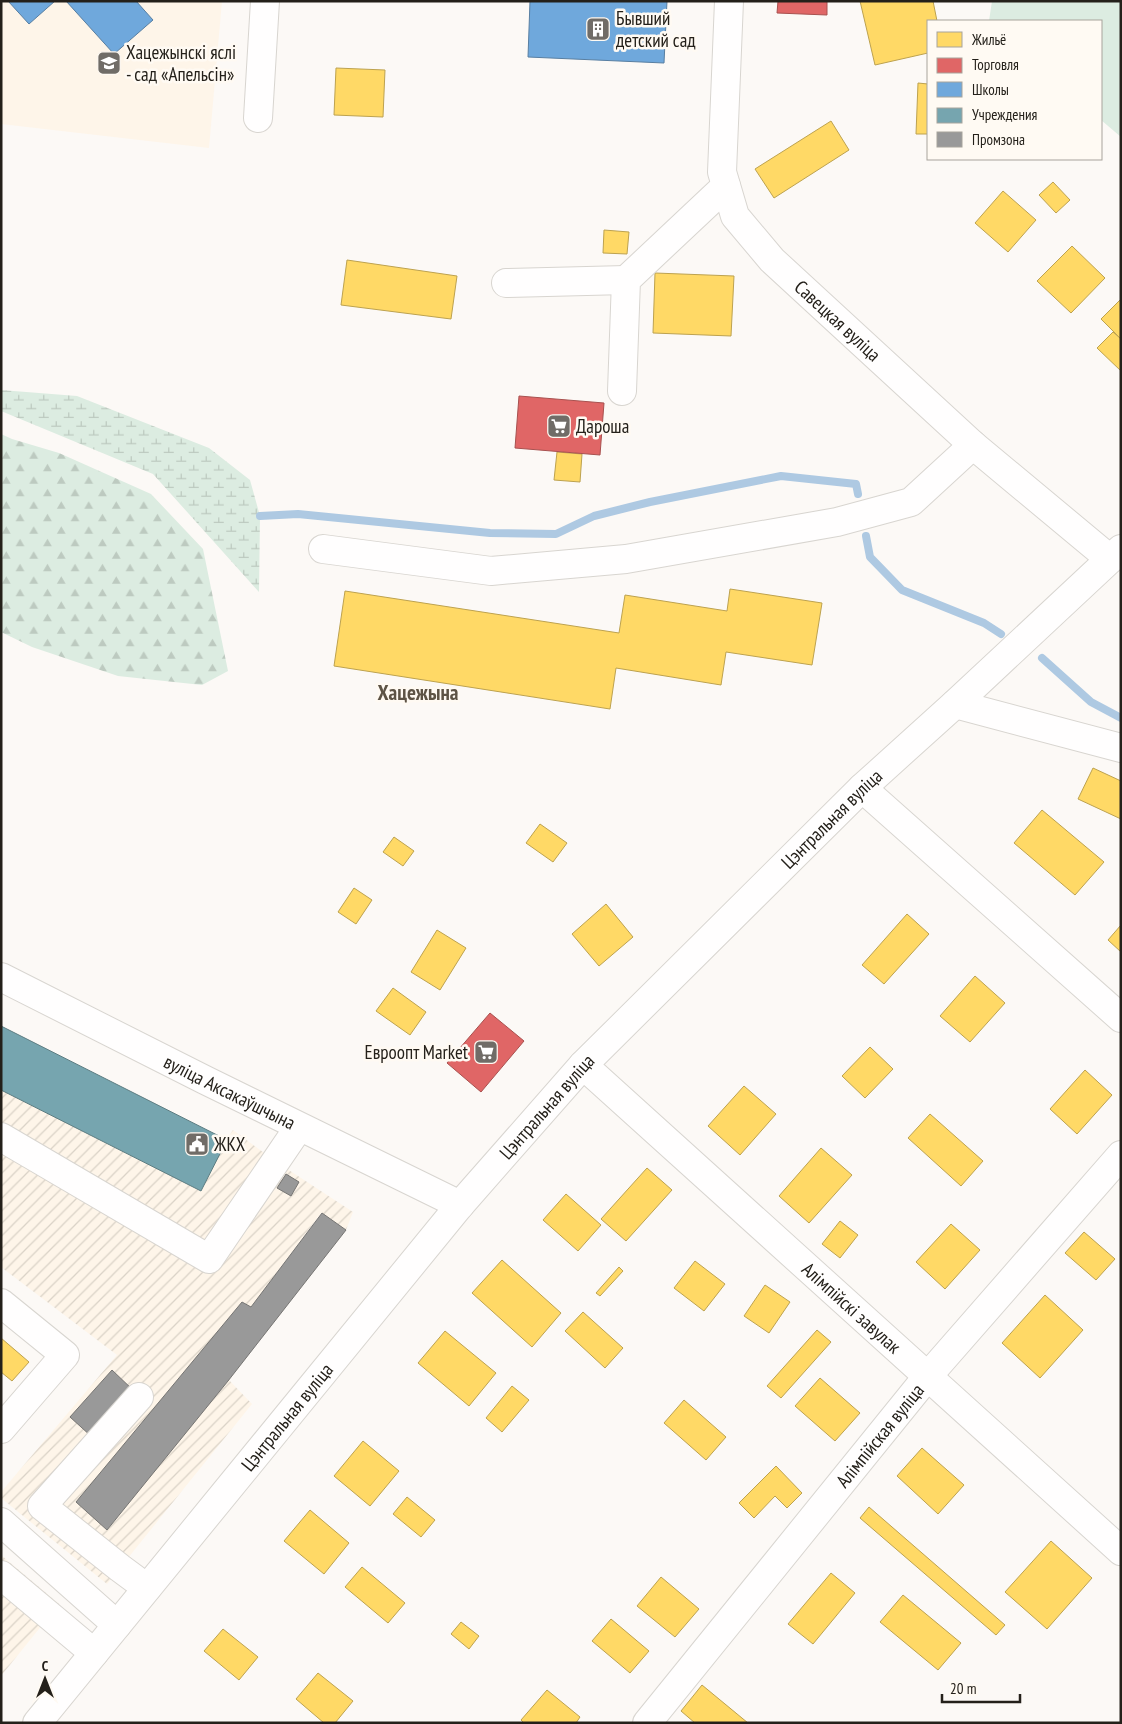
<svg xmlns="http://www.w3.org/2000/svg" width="1122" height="1724" font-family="'PT Sans Narrow',sans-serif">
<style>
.built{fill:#fef5e9}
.industrial{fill:url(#industrial-furrows)}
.forest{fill:url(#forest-firs)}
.wetland{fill:url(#wetland-marsh)}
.garden{fill:#dcece1}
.homes{fill:#ffd966;stroke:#bda24f}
.shops{fill:#e06666;stroke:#a8514f}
.schools{fill:#6fa8dc;stroke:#587fa2}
.public{fill:#76a5af;stroke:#5d7d82}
.industry{fill:#999;stroke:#767573}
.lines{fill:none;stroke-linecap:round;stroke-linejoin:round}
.stream{stroke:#aec9e2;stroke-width:8}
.minor-casing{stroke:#d8d5d0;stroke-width:30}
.minor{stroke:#fffefe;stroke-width:28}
.labels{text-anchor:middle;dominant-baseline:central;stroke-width:5;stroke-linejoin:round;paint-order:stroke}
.poi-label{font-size:19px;fill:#24201a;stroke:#fffaf3;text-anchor:start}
.street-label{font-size:19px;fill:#24201a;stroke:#fffaf3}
.quarter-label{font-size:21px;font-weight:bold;fill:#5d5345;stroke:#fffaf3}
</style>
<defs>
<pattern id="industrial-furrows" width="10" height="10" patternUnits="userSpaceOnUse" patternTransform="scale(1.25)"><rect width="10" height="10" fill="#fef5e9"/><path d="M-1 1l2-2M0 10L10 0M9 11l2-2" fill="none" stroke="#dad2c7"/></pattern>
<pattern id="forest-firs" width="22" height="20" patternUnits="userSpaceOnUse" patternTransform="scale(1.25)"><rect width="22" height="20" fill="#dcece1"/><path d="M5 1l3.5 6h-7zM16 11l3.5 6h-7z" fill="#bdcac0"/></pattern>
<pattern id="wetland-marsh" width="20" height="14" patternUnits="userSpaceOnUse" patternTransform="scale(1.25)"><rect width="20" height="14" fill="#dcece1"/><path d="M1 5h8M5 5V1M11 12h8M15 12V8" fill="none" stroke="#bdcac0"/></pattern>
</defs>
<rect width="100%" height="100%" fill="#fcf9f6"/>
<path class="built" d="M 1,1 L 222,1 L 209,148 L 1,124 Z"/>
<g class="industrial">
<path d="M 1,1026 L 226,1140 L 233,1130 L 275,1161 L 353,1212 L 346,1230 L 321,1213 L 251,1307 L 242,1302 L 229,1380 L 252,1404 L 107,1584 L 1,1498 L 1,1492 L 117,1355 L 1,1267 Z"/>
<path d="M 1,1555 L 59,1604 L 1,1676 Z"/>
</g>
<path class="forest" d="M 1,434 L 12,439 L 59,453 L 151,494 L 203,549 L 228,671 L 202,685 L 118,676 L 32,647 L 1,632 Z"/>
<path class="wetland" d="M 1,390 L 77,396 L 209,448 L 250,480 L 260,516 L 259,592 L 153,474 L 1,411 Z"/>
<path class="garden" d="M 992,1 L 1121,1 L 1121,137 L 1101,120 L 1101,21 L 989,21 Z"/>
<g class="homes">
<path d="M 860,1 L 933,1 L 937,21 L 928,21 L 928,53 L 875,65 Z"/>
<path d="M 336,68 L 385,70 L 383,117 L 334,115 Z"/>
<path d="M 918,83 L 928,84 L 928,134 L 916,134 Z"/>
<path d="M 831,121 L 849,150 L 774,198 L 755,169 Z"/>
<path d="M 1053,182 L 1070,200 L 1056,213 L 1039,195 Z"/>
<path d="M 1003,191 L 1036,220 L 1008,252 L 975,223 Z"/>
<path d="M 604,230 L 629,232 L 627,254 L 603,253 Z"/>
<path d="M 1072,246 L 1105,278 L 1071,313 L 1037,281 Z"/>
<path d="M 347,260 L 457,276 L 451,319 L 341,305 Z"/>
<path d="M 655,273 L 734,276 L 731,336 L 653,333 Z"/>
<path d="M 1121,299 L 1121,339 L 1101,319 Z"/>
<path d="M 1113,332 L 1121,339 L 1121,371 L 1097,348 Z"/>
<path d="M 557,452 L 582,454 L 580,482 L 554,480 Z"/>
<path d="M 730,589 L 822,603 L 812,665 L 726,652 L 721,685 L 616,668 L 610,709 L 334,666 L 345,591 L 619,633 L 625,595 L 727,611 Z"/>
<path d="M 1093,768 L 1121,781 L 1121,819 L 1078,799 Z"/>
<path d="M 1042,810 L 1104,862 L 1075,895 L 1014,843 Z"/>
<path d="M 540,824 L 567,843 L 553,862 L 526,843 Z"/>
<path d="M 394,837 L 414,851 L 403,866 L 383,852 Z"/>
<path d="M 354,888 L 372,900 L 356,924 L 338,912 Z"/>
<path d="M 606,904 L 633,937 L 599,966 L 572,934 Z"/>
<path d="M 907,914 L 929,934 L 884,984 L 862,965 Z"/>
<path d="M 1121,925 L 1121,952 L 1108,940 Z"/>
<path d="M 437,930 L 466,948 L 440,990 L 411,972 Z"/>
<path d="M 975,976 L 1005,1003 L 970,1042 L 940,1016 Z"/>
<path d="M 393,988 L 426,1012 L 410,1035 L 376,1011 Z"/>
<path d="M 870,1047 L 893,1069 L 865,1098 L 842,1076 Z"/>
<path d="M 1085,1070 L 1112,1095 L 1077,1134 L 1050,1109 Z"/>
<path d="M 744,1086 L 776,1114 L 740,1155 L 708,1126 Z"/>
<path d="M 930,1114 L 983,1161 L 961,1186 L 908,1138 Z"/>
<path d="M 821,1148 L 852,1175 L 809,1223 L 779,1196 Z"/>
<path d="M 647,1168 L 672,1190 L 626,1241 L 601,1219 Z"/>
<path d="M 566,1194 L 601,1225 L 578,1251 L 543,1220 Z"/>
<path d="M 840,1221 L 858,1235 L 840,1258 L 822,1244 Z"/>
<path d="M 951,1224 L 980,1250 L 945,1289 L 916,1262 Z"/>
<path d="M 1084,1232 L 1115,1259 L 1096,1280 L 1065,1253 Z"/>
<path d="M 502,1260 L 561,1313 L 532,1347 L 472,1293 Z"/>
<path d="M 695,1261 L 725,1284 L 704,1311 L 674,1288 Z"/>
<path d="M 619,1267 L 623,1271 L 600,1296 L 596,1293 Z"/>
<path d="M 765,1285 L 790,1302 L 769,1333 L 744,1316 Z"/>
<path d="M 1045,1295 L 1083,1330 L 1040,1378 L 1002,1343 Z"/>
<path d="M 583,1312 L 623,1348 L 605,1368 L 565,1331 Z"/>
<path d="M 817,1330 L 831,1342 L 781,1398 L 767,1386 Z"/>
<path d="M 445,1331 L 496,1373 L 469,1406 L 418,1363 Z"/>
<path d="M 1,1338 L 29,1362 L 12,1381 L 1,1372 Z"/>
<path d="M 820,1378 L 860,1413 L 835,1441 L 795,1406 Z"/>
<path d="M 512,1386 L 529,1400 L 502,1432 L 486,1418 Z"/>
<path d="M 684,1400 L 726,1437 L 706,1460 L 664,1423 Z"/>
<path d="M 363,1441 L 399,1471 L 370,1506 L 334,1476 Z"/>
<path d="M 922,1448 L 964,1485 L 938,1514 L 897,1476 Z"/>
<path d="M 776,1466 L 802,1493 L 787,1508 L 775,1496 L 754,1518 L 739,1503 Z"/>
<path d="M 407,1497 L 435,1520 L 421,1537 L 393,1514 Z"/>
<path d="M 869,1507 L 1005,1625 L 996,1635 L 860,1518 Z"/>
<path d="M 310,1510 L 349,1543 L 324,1574 L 284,1541 Z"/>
<path d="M 1051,1541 L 1092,1578 L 1047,1629 L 1005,1592 Z"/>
<path d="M 362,1567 L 405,1603 L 388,1623 L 345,1587 Z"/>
<path d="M 831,1573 L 855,1593 L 813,1644 L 788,1624 Z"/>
<path d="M 661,1577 L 699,1609 L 675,1637 L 637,1606 Z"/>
<path d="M 903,1595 L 961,1643 L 938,1670 L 880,1622 Z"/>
<path d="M 611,1619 L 649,1651 L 630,1673 L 592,1641 Z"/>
<path d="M 461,1622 L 479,1636 L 469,1649 L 451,1634 Z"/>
<path d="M 223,1629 L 258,1657 L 239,1680 L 204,1651 Z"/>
<path d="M 318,1673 L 353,1701 L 335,1723 L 324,1723 L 296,1699 Z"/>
<path d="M 702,1685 L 748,1723 L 695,1723 L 681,1711 Z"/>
<path d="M 547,1690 L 580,1717 L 576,1723 L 524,1723 L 521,1720 Z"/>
</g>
<g class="shops">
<path d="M 778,1 L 827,1 L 827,15 L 777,13 Z"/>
<path d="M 519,396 L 604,403 L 600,455 L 515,448 Z"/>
<path d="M 490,1013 L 524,1041 L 481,1092 L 447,1063 Z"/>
</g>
<g class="schools">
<path d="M 8,1 L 55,1 L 29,24 Z"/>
<path d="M 66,1 L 136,1 L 153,20 L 114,54 Z"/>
<path d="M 530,1 L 667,1 L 664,63 L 528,57 Z"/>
</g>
<path class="public" d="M 1,1026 L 227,1140 L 201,1191 L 1,1090 Z"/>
<g class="industry">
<path d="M 286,1174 L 299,1182 L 291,1196 L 277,1188 Z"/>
<path d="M 322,1213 L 346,1230 L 228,1381 L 107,1530 L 76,1502 L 242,1302 L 251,1307 Z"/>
<path d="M 112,1370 L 134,1391 L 92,1437 L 70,1417 Z"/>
</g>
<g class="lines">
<g class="stream">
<path d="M 260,516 L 298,514 L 490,533 L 556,534 L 594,516 L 650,502 L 781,476 L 856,484 L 858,494"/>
<path d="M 866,536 L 870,557 L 902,590 L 984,623 L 1001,634"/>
<path d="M 1042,658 L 1091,702 L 1121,718"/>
</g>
<g class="minor-casing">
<g id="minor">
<path id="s1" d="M 729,1 L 722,172 L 735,216 L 772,260 L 973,445 L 1110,559"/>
<path d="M 258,118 L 265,1"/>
<path d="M 506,283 L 626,280"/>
<path d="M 622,391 L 626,280 L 726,186"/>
<path d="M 323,549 L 491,571 L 626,559 L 837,522 L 911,502 L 973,445"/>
<path d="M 955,704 L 1121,748"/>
<path d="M 862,788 L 1121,1018"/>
<path id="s2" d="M 1,977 L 205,1080 L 460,1205"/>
<path id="s3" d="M 583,1065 L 1121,1551"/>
<path d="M 1,1137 L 209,1259 L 299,1127"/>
<path d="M 1,1303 L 65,1355 L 1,1429"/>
<path d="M 139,1397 L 42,1506 L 120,1568 L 147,1588"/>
<path d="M 1,1522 L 117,1625"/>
<path d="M 1,1575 L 94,1653"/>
<path id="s4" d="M 37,1723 L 460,1205 L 583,1065 L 862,788 L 955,704 L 1121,549"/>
<path id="s5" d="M 647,1723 L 927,1377 L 1121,1155"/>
</g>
</g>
<use href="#minor" class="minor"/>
</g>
<defs>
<g id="building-square" transform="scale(1.25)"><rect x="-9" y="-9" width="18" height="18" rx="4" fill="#706c67" stroke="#fffaf3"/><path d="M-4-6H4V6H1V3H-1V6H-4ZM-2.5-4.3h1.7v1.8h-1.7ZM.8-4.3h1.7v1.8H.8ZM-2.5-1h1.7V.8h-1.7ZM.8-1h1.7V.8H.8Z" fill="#fff"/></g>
<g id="school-square" transform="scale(1.25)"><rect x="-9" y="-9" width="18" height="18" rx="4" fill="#706c67" stroke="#fffaf3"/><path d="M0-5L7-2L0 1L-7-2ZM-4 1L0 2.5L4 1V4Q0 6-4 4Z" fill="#fff"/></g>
<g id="supermarket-square" transform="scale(1.25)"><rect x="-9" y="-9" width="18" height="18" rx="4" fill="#706c67" stroke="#fffaf3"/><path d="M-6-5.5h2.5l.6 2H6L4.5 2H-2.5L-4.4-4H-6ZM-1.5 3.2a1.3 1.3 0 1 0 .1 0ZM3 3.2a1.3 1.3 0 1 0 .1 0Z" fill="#fff"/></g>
<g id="civic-square" transform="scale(1.25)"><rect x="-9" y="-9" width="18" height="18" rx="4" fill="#706c67" stroke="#fffaf3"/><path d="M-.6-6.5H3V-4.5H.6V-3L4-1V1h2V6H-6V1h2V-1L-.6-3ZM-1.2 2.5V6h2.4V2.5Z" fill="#fff"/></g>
</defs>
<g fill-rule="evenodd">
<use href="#building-square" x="598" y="29"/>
<use href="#school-square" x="109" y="63"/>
<use href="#supermarket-square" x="559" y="426"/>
<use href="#supermarket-square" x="486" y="1052"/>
<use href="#civic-square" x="197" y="1144"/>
</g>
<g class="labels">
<g class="poi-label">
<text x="616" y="18">Бывший<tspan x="616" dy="22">детский сад</tspan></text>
<text x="126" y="52">Хацежынскі яслі<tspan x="126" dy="22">- сад «Апельсін»</tspan></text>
<text x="576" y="426">Дароша</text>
<text x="468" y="1052" text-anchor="end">Евроопт Market</text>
<text x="214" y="1144">ЖКХ</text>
</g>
<g class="street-label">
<text stroke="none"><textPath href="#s1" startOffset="364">Савецкая вуліца</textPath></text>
<text stroke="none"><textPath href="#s4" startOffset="1205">Цэнтральная вуліца</textPath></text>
<text stroke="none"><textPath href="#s2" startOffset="256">вуліца Аксакаўшчына</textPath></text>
<text stroke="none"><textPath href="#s4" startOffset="800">Цэнтральная вуліца</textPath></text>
<text stroke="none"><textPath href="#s3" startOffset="362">Алімпійскі завулак</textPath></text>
<text stroke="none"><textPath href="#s4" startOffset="395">Цэнтральная вуліца</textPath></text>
<text stroke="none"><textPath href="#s5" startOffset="370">Алімпійская вуліца</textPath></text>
</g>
<g class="quarter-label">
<text x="418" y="692">Хацежына</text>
</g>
</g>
<rect width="1122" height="1724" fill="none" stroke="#24201a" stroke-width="5"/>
<rect x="927" y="20" width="175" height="140" fill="#fffaf3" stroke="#a7a39c"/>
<rect x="937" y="32" width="25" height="15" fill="#ffd966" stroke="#a7a39c"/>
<text x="972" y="45" font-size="15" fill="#24201a">Жильё</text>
<rect x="937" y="58" width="25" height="15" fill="#e06666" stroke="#a7a39c"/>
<text x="972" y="70" font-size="15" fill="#24201a">Торговля</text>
<rect x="937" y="82" width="25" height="15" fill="#6fa8dc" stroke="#a7a39c"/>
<text x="972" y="95" font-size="15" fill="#24201a">Школы</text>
<rect x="937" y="108" width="25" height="15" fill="#76a5af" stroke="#a7a39c"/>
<text x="972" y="120" font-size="15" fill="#24201a">Учреждения</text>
<rect x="937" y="132" width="25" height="15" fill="#999999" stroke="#a7a39c"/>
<text x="972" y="145" font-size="15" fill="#24201a">Промзона</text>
<g transform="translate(45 1679)" stroke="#fffaf3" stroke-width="4" paint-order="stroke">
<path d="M0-4L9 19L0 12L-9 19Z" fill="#24201a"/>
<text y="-8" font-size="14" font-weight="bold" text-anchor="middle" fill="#24201a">С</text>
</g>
<path d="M942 1694v8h78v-8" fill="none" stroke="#24201a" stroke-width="2.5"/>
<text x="950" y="1694" font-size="15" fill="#24201a" stroke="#fffaf3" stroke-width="4" paint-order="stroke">20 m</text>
</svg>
